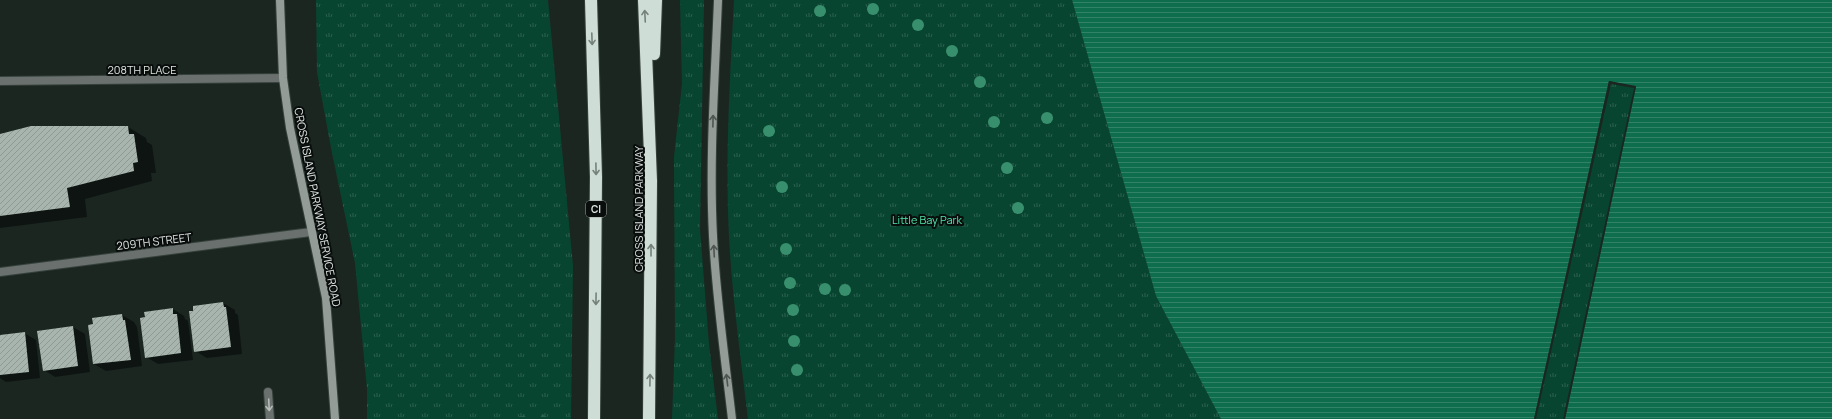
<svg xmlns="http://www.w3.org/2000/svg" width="1832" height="419" font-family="Manrope,sans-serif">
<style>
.grass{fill:url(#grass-tufts)}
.forest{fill:url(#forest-firs)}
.water{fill:url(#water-rules)}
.pier{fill:#1b2621}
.shadow{fill:#0007}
.building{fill:url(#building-hatch)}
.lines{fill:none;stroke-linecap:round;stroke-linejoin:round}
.lane-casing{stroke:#36413c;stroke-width:10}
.street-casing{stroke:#36413c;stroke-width:10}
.secondary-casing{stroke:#36413c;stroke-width:10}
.highway-casing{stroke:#36413c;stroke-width:14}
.lane{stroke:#6a706d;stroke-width:8}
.street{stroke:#6a706d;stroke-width:8}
.secondary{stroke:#939c97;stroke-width:8}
.highway{stroke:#ceddd5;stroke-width:12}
.tree{fill:#388f6d}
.oneway{stroke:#75807b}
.oneway2{stroke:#4e5552}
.oneway3{stroke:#b6bdb9}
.labels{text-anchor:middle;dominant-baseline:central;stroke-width:4;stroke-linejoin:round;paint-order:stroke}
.shield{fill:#090e0c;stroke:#9fa5a2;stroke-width:1}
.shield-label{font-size:10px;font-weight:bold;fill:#dfe6e2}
.street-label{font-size:11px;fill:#dfe6e2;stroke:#090e0c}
.park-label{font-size:11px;fill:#4fe5ac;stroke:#090e0c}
</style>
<defs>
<pattern id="grass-tufts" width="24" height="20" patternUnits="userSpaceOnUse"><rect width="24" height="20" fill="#084530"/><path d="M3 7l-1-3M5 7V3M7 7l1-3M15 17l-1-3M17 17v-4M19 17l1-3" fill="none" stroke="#2c604e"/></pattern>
<pattern id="forest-firs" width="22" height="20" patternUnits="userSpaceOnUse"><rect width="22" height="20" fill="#084530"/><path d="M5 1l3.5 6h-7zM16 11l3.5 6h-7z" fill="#2c604e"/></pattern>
<pattern id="water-rules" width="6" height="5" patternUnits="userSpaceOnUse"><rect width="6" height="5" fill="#0e6d4d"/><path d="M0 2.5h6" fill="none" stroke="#318266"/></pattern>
<pattern id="building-hatch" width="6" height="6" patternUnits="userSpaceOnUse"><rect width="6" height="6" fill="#a7b5ae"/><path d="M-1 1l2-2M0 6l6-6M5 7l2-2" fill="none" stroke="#8e9994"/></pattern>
</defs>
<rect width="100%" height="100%" fill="#1b2621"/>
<g class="grass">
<path d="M 316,0 L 548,0 L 573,266 L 571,419 L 367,419 L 367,389 L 355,263 L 331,148 L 317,72 Z"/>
<path d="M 680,0 L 704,0 L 700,229 L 709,344 L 718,419 L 672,419 L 675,338 L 674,157 L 682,84 Z"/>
<path d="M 734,0 L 1072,0 L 1156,296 L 1221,419 L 748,419 C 741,358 732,297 729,236 C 725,157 730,78 734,0 Z"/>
<path d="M 1609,81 L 1636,86 L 1565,419 L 1534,419 Z"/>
</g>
<path class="forest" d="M 540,412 L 549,419 L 508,419 Z"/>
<path class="water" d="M 1072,0 L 1832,0 L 1832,419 L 1565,419 L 1636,87 L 1609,81 L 1534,419 L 1221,419 L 1156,296 Z"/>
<path class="pier" d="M 1609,81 L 1636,86 L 1565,419 L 1563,419 L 1634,88 L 1611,84 L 1536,419 L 1534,419 Z"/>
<g class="shadow">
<path d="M 128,127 L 146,138 L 147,142 L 152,145 L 156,173 L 151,173 L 152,181 L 85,199 L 87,217 L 0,228 L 0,135 Z"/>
<path d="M 223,303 L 235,310 L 235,313 L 238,315 L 242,354 L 207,358 L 195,351 Z"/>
<path d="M 173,309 L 184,316 L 185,319 L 188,321 L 193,360 L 158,364 L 146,357 Z"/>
<path d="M 122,315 L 134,322 L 137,327 L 142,366 L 106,371 L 94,364 L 89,326 L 94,325 L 93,319 Z"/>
<path d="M 73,327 L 85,334 L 90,372 L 55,377 L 44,370 Z"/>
<path d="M 24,333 L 36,340 L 40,378 L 6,382 L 0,378 L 0,336 Z"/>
</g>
<g class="building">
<path d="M 31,126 L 128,126 L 129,134 L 134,134 L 138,162 L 133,163 L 134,171 L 67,188 L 70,207 L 0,216 L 0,134 Z"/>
<path d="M 223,302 L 224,307 L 226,307 L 231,347 L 194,352 L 189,311 L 193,311 L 193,306 Z"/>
<path d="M 173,308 L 173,314 L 177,314 L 181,353 L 145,358 L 140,318 L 145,317 L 144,312 Z"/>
<path d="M 122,314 L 123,320 L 125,320 L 131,360 L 93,364 L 88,325 L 93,324 L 92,318 Z"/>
<path d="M 73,326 L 78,366 L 43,371 L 37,331 Z"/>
<path d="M 25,332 L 29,372 L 0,375 L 0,335 Z"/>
</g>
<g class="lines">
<g class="lane-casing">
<path id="lane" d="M 268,392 L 270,419"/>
</g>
<g class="street-casing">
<g id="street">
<path d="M 0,81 L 283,78"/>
<path d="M 0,272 L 311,232"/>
</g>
</g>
<g class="secondary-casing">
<g id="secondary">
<path d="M 280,0 L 283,78 L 290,128 L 326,298 L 335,419"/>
<path d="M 718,0 C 715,78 709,157 713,236 C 716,297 725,358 732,419"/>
</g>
</g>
<g class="highway-casing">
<g id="highway">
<path d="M 591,0 L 596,177 L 594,419"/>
<path d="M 644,0 L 651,181 L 649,419"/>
<path d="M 654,54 L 656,0"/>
</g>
</g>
<use href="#lane" class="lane"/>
<use href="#street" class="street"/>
<use href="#secondary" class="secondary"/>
<use href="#highway" class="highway"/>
</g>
<g class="tree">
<circle cx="873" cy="9" r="6"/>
<circle cx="820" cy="11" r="6"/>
<circle cx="918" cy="25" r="6"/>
<circle cx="952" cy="51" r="6"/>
<circle cx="980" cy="82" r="6"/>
<circle cx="1047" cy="118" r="6"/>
<circle cx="994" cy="122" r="6"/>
<circle cx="769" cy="131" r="6"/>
<circle cx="1007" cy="168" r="6"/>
<circle cx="782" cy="187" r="6"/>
<circle cx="1018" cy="208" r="6"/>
<circle cx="786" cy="249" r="6"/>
<circle cx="790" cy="283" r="6"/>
<circle cx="825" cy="289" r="6"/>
<circle cx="845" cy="290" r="6"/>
<circle cx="793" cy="310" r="6"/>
<circle cx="794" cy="341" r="6"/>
<circle cx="797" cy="370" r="6"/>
</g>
<defs><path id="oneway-shaft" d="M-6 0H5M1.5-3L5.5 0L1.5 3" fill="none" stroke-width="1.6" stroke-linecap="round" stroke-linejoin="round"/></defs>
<g class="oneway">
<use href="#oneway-shaft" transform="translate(645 16) rotate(-93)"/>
<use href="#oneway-shaft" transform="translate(592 39) rotate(88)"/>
<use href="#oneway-shaft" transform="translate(596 169) rotate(89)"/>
<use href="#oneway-shaft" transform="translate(651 250) rotate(-90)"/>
<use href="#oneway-shaft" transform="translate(596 299) rotate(91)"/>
<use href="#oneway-shaft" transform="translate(650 380) rotate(-89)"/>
</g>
<g class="oneway2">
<use href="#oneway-shaft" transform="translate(713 121) rotate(-89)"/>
<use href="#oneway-shaft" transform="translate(714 251) rotate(-93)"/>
<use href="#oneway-shaft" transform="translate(727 380) rotate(-97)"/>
</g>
<use class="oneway3" href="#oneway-shaft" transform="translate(269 405) rotate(87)"/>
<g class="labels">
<rect class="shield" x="586" y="201" width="20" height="16" rx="3"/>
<g class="shield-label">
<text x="596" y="209">CI</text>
</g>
<g class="street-label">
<text x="142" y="69">208TH PLACE</text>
<text transform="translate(318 207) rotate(79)">CROSS ISLAND PARKWAY SERVICE ROAD</text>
<text transform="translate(638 209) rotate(-90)">CROSS ISLAND PARKWAY</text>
<text transform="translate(154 241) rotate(-7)">209TH STREET</text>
</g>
<g class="park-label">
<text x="927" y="219">Little Bay Park</text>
</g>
</g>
</svg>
